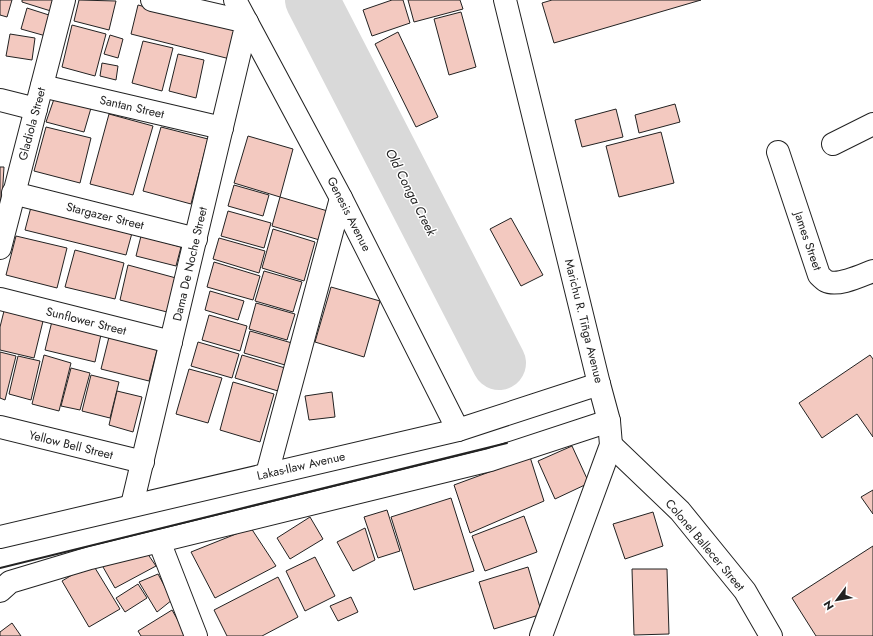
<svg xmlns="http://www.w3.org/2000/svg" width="873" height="636" font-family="Jost,sans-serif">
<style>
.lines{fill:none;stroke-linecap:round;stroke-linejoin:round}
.river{stroke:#d9d9d9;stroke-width:54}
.building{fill:#f3c9c0;stroke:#222}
.minor-casing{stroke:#222;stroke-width:24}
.tertiary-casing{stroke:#222;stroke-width:24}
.secondary-casing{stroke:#222;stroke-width:24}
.minor{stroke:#fff;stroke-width:22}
.tertiary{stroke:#fff;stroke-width:22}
.secondary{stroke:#fff;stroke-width:22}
.wall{stroke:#222;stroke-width:2}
.labels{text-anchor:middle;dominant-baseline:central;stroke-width:3;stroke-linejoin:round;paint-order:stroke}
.street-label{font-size:12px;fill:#222;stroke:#fff}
.water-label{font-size:13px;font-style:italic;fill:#222;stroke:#fff}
</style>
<rect width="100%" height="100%" fill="#fff"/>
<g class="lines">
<path class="river" d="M 312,0 L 499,363"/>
</g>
<g class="building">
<path d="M 0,0 L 12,0 L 7,17 L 0,15 Z"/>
<path d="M 22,0 L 57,0 L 54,12 L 22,2 Z"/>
<path d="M 79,0 L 116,1 L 109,30 L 74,21 Z"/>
<path d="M 392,0 L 403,0 L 410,23 L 372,36 L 363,10 Z"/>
<path d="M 408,0 L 460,0 L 463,9 L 414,22 Z"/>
<path d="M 552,0 L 701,0 L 554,43 L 542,3 Z"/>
<path d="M 138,5 L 241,32 L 234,60 L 131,34 Z"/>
<path d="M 27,8 L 52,16 L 46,36 L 21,29 Z"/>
<path d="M 461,12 L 476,67 L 449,75 L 434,19 Z"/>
<path d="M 72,25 L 106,34 L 95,76 L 62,67 Z"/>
<path d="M 398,32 L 438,117 L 416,127 L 375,44 Z"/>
<path d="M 10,34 L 35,38 L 32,60 L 6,56 Z"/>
<path d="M 110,35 L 123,39 L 118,58 L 104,54 Z"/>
<path d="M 143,41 L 173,48 L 162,91 L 132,83 Z"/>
<path d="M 178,54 L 204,60 L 196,98 L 169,91 Z"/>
<path d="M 102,63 L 118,66 L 116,80 L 100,76 Z"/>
<path d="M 54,99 L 91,108 L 84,132 L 46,122 Z"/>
<path d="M 675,104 L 680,122 L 639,133 L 635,115 Z"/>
<path d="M 616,109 L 623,137 L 582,147 L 575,120 Z"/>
<path d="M 109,114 L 153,126 L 133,195 L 90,184 Z"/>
<path d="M 46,127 L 91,138 L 80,183 L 34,171 Z"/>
<path d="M 161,127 L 208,139 L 191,204 L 143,191 Z"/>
<path d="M 661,132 L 674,183 L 619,197 L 606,146 Z"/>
<path d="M 248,136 L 293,149 L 280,197 L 234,183 Z"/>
<path d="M 0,167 L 4,167 L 2,200 L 0,200 Z"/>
<path d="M 234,185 L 269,195 L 263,216 L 228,206 Z"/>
<path d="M 280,197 L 331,212 L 323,241 L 272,226 Z"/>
<path d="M 31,207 L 132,233 L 126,255 L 25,230 Z"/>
<path d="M 228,211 L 271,223 L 264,248 L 221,236 Z"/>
<path d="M 511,218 L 543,275 L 521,286 L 490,229 Z"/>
<path d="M 273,229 L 315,242 L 304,281 L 262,268 Z"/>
<path d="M 16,236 L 67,248 L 57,288 L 6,275 Z"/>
<path d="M 141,236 L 181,247 L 176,266 L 136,256 Z"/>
<path d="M 219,238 L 265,251 L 259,273 L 213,259 Z"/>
<path d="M 75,250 L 124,263 L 115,299 L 65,287 Z"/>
<path d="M 214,262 L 260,276 L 253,300 L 207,287 Z"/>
<path d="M 128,265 L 176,278 L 167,312 L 120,300 Z"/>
<path d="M 264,271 L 302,282 L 293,312 L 255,301 Z"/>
<path d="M 331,287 L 380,301 L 364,357 L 315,342 Z"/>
<path d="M 210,291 L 244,301 L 238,320 L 205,310 Z"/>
<path d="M 256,303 L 295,314 L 287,340 L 249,329 Z"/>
<path d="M 5,307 L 44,317 L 34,358 L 0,350 L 0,327 Z"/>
<path d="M 209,315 L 247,326 L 240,351 L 202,340 Z"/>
<path d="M 53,317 L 102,330 L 95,362 L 45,350 Z"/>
<path d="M 250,331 L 292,343 L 285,365 L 244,353 Z"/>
<path d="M 110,333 L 158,346 L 149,381 L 101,369 Z"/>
<path d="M 198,342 L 239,354 L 232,378 L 191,366 Z"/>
<path d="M 0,352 L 16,356 L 5,400 L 0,398 Z"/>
<path d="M 44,355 L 71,363 L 59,411 L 32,404 Z"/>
<path d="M 242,355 L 285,368 L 278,391 L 235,378 Z"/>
<path d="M 870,355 L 873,359 L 873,437 L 857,414 L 822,438 L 799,403 Z"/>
<path d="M 18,356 L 40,361 L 31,400 L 9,394 Z"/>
<path d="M 71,368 L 90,373 L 80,410 L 61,406 Z"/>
<path d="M 189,369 L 222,378 L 208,423 L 176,414 Z"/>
<path d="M 91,375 L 119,382 L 110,418 L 82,411 Z"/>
<path d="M 233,382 L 274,394 L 260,442 L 220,430 Z"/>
<path d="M 117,391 L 142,397 L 133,432 L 109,425 Z"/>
<path d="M 332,392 L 335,417 L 309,420 L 305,396 Z"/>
<path d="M 572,446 L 589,483 L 555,499 L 538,461 Z"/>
<path d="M 530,457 L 544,501 L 470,533 L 454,485 Z"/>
<path d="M 873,490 L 873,514 L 861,497 Z"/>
<path d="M 451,498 L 474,571 L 414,590 L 391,517 Z"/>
<path d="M 387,510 L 400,551 L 378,558 L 364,517 Z"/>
<path d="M 653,512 L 663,546 L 625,559 L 613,524 Z"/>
<path d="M 524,516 L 537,552 L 485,571 L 472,536 Z"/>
<path d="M 310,517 L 323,539 L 290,559 L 277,538 Z"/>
<path d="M 251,528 L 276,566 L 215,598 L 191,552 Z"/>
<path d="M 365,528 L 375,560 L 353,571 L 337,542 Z"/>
<path d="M 873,546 L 873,636 L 816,636 L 792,598 Z"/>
<path d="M 147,553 L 156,566 L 115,588 L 99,560 Z"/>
<path d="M 315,557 L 335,596 L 305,611 L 286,571 Z"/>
<path d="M 92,563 L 120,609 L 89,627 L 62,581 Z"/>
<path d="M 528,567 L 542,614 L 494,629 L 479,582 Z"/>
<path d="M 632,569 L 667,569 L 669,634 L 634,635 Z"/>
<path d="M 158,574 L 172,600 L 157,612 L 139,582 Z"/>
<path d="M 278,577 L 298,617 L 262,636 L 227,636 L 214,610 Z"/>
<path d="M 138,584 L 147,598 L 125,612 L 116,598 Z"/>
<path d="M 351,597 L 358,612 L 338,621 L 330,606 Z"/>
<path d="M 172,610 L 187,636 L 141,636 L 138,631 Z"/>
<path d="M 12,623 L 21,636 L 0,636 L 0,632 Z"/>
</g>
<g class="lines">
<g class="minor-casing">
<g id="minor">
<path d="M 235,0 L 341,198 L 458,430"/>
<path d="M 42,86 L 222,128"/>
<path d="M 0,100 L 36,109"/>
<path d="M 833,144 L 873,124"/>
<path d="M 778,152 L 819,275 C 821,277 824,280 826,281 C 838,287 862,275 873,271"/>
<path d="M 13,193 L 196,239"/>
<path d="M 0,248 L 64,0"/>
<path d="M 0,299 L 171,342"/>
<path d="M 0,427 L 143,462"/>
<path d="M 267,474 L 341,198"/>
<path d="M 132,505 L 247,22 L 152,0"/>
<path d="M 0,537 L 458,430 L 599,384"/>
<path d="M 159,541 L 196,636"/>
<path d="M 0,591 L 10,582 L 90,558 L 490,460 L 609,421"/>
</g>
</g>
<g class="tertiary-casing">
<path id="tertiary" d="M 611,445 L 680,511 L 745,591 L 771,636"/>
</g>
<g class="secondary-casing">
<path id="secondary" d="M 505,0 L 599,384 L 609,421 L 611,445 L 541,636"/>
</g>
<use href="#minor" class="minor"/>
<use href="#tertiary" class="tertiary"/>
<use href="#secondary" class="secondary"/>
<path class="wall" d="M 0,568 L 507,443"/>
</g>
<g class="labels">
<g class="street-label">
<text transform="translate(132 107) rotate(13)">Santan Street</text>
<text transform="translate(32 124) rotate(-75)">Gladiola Street</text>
<text transform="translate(349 214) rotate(63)">Genesis Avenue</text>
<text transform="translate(105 216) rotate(14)">Stargazer Street</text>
<text transform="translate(808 241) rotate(71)">James Street</text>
<text transform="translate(190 264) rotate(-77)">Dama De Noche Street</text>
<text transform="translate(86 321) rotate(14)">Sunflower Street</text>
<text transform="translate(584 321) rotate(76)">Marichu R. Tiñga Avenue</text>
<text transform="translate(71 445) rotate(14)">Yellow Bell Street</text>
<text transform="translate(301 466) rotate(-13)">Lakas-Ilaw Avenue</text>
<text transform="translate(705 545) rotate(50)">Colonel Ballecer Street</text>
</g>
<g class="water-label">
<text transform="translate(411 192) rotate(63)">Old Conga Creek</text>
</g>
</g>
<g transform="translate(837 600) rotate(238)" stroke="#ffffff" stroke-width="3" paint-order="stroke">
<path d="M0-3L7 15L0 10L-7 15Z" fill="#222222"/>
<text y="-6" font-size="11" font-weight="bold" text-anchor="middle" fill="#222222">N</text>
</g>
</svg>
